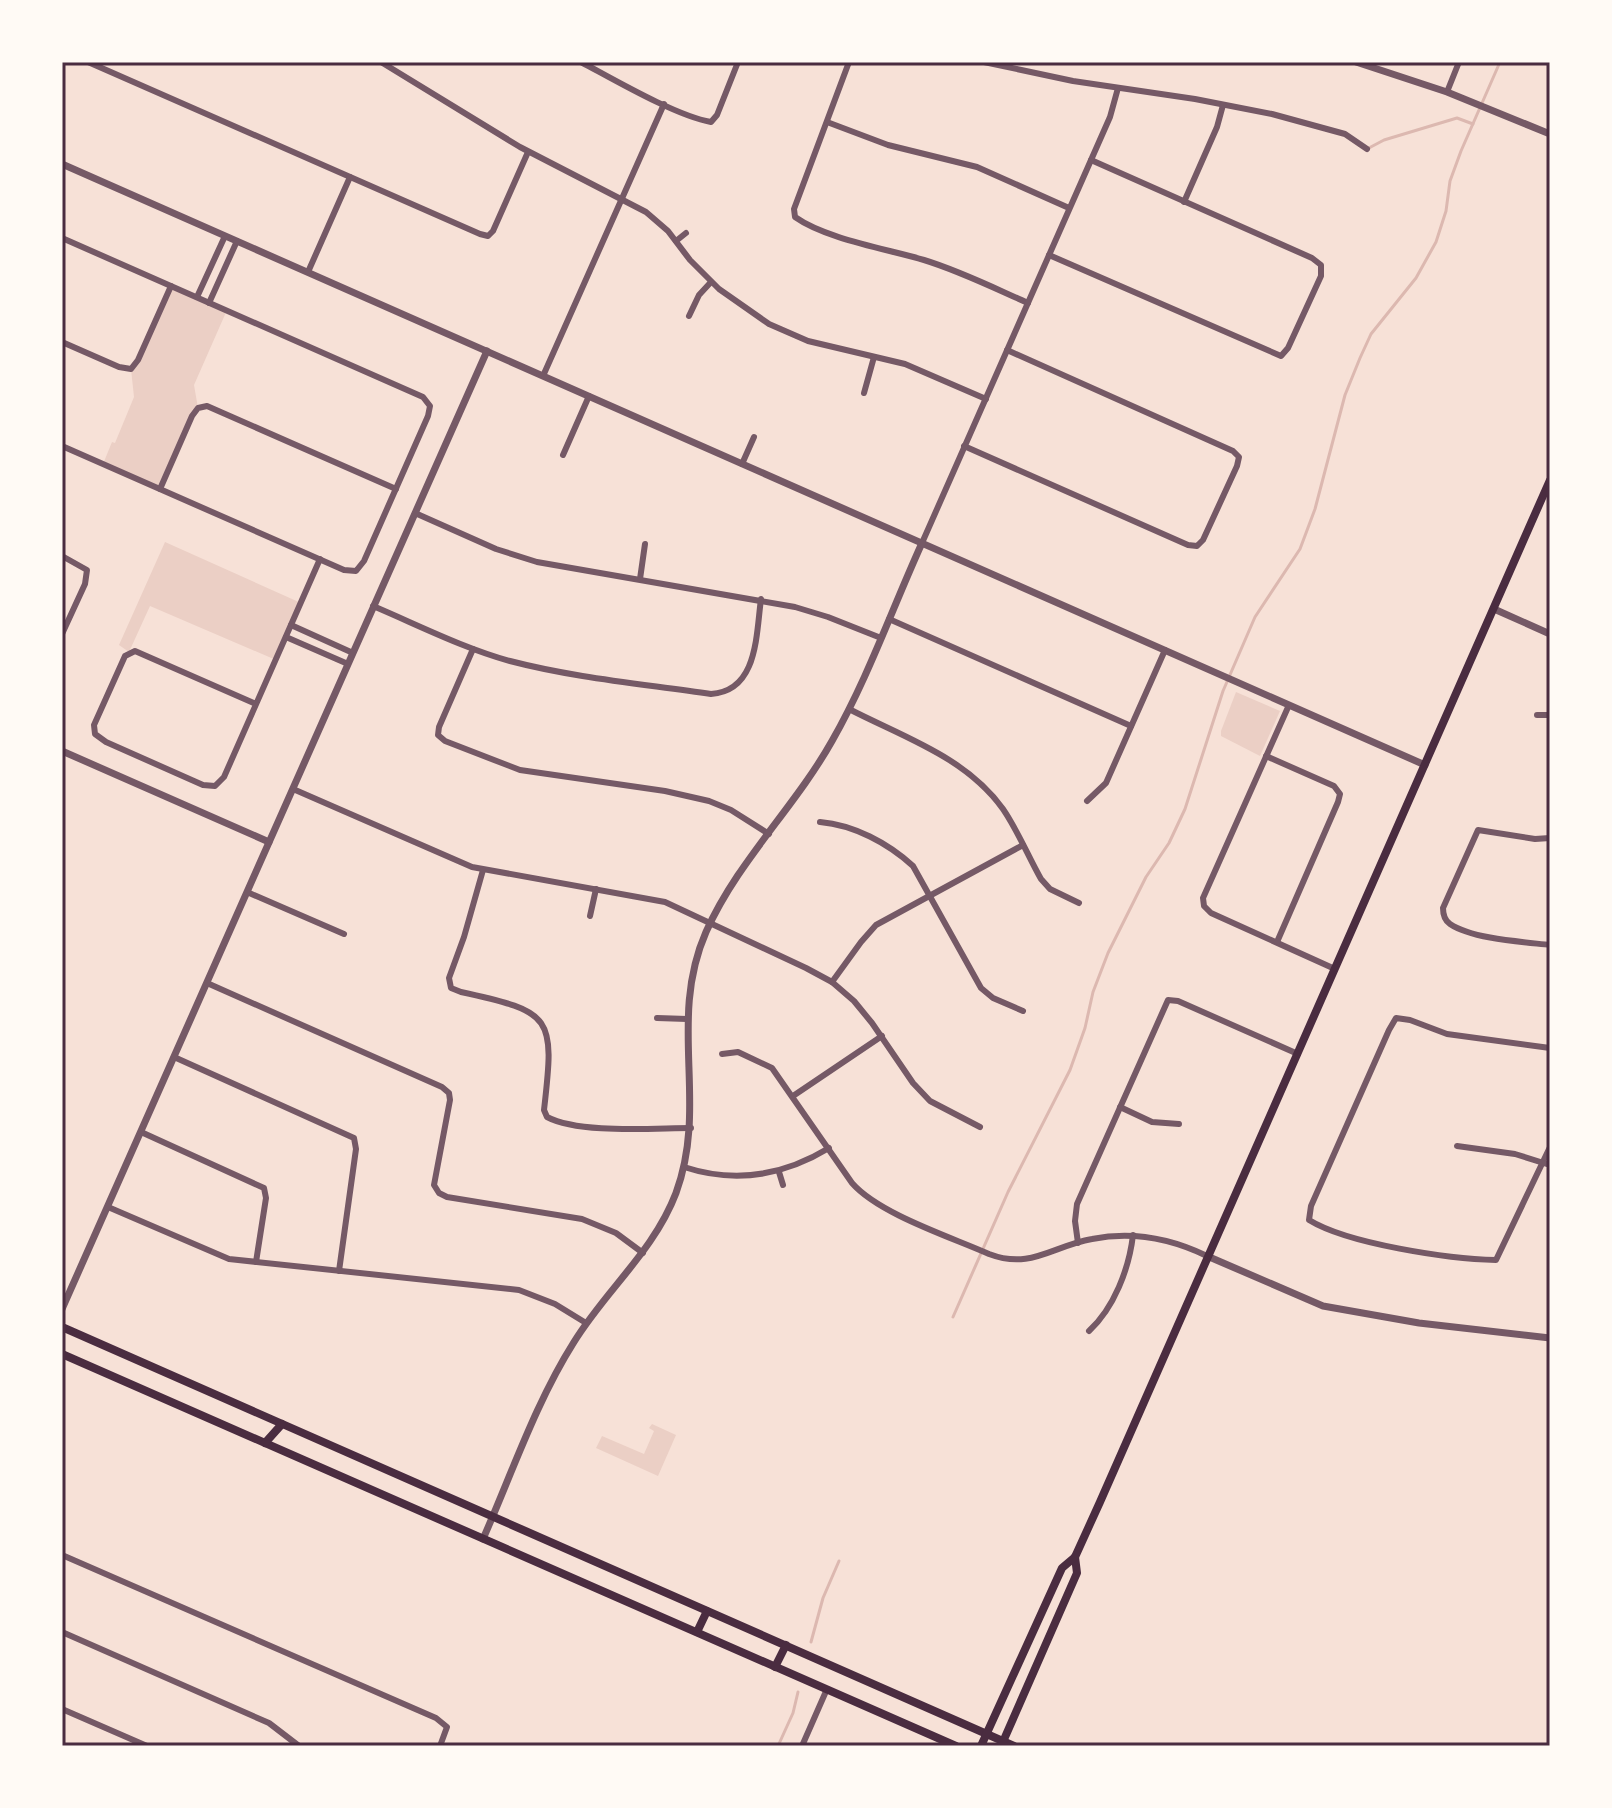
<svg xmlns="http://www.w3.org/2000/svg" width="1612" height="1808" font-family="'Archivo Narrow',sans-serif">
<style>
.green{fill:#ebcfc5}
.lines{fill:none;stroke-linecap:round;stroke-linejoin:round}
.stream{stroke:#dcb8b0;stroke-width:3}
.minor{stroke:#755966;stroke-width:6}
.tertiary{stroke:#755966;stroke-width:7}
.secondary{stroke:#4a2c40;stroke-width:8}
.neatline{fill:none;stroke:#4a2c40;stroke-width:3}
</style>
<rect width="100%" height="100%" fill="#f7e1d7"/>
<g class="green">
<path d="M 171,286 L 227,310 L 194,385 L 198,408 L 160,489 L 103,464 L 112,442 L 115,443 L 134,397 L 131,369 Z"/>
<path d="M 165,542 L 301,603 L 276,660 L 150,606 L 129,652 L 119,645 Z"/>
<path d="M 1236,692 L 1280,711 L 1260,756 L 1221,736 L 1221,731 Z"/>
<path d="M 652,1424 L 676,1435 L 658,1476 L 596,1448 L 602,1436 L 644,1454 L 654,1431 L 649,1428 Z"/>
</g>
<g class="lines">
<g class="stream">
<path d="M 1367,149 L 1384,140 L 1457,118 L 1473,124"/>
<path d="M 953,1317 L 1008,1192 L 1070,1070 L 1085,1028 L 1093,992 L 1108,953 L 1146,877 L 1169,843 L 1185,809 L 1223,691 L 1255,617 L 1300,549 L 1315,509 L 1345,395 L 1360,358 L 1371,334 L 1416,278 L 1436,242 L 1446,211 L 1450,181 L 1461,151 L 1500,62"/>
<path d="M 811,1642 L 823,1598 L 839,1561"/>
<path d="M 778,1746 L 793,1713 L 798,1692"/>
</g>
<g class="minor">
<path d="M 88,62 L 480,234 L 488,236 L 493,231 L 528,152"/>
<path d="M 381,62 L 520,147 L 646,212 L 668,231 L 690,260 L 719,289 L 769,324 L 808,341 L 905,364 L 986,399"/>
<path d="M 581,62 C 613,79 676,116 711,122 L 717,115 L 738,62"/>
<path d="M 849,62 L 794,209 L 795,217 C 826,239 887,249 924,260 C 960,271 994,288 1028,303"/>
<path d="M 984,62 L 1073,81 L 1195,99 L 1272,114 L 1345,134 L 1367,149"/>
<path d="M 1447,92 L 1459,62"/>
<path d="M 827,122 L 888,145 L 977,167 L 1069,208"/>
<path d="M 1184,202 L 1217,127 L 1223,105"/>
<path d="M 62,238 L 423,397 L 430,406 L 428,416 L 364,561 L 356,571 L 344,570 L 62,446"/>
<path d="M 676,241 L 686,233"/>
<path d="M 1049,255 L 1281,356 L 1288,348 L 1321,276 L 1321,265 L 1312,258 L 1091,160"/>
<path d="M 308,272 L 350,177"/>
<path d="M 197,297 L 225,236"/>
<path d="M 209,303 L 237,241"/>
<path d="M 689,316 L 699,295 L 711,282"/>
<path d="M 62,342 L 119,367 L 131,369 L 138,360 L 171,286"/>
<path d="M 543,376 L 664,104"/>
<path d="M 864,393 L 874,357"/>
<path d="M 964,446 L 1188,545 L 1197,546 L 1203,540 L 1237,466 L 1239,457 L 1233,451 L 1007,350"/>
<path d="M 563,455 L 589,396"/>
<path d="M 742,464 L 754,437"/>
<path d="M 160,489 L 192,416 L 198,408 L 207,406 L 396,489"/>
<path d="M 415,513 L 496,549 L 537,562 L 795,607 L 828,617 L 881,638"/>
<path d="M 922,543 L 1110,117 L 1118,88"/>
<path d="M 62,556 L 87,570 L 85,584 L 62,634"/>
<path d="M 640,579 L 645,544"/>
<path d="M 373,606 C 418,625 463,648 510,661 C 575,678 644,684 711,694 C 758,691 756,635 761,599"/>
<path d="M 889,619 L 1131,726"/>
<path d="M 291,625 L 353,653"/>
<path d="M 286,637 L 348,664"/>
<path d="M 473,649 L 439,727 L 438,735 L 445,741 L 520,770 L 665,791 L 709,801 L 731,810 L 769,834"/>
<path d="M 256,704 L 135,651 L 125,656 L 94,725 L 95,734 L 106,742 L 203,785 L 215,786 L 224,777 L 320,559"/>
<path d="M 1289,705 L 1203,898 L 1204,906 L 1211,913 L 1335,969"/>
<path d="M 849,709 C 903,737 966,757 1003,809 C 1018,831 1028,856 1041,879 L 1050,889 L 1079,903"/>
<path d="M 1537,715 L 1550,715"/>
<path d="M 1266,756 L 1334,786 L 1340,794 L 1338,802 L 1277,942"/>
<path d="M 293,789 L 472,867 L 665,902 L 806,968 L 832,982 L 854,1001 L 872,1023 L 913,1083 L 930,1101 L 980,1127"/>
<path d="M 1087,801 L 1106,783 L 1165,650"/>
<path d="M 820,822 C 854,825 888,843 913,866 L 981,988 L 993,998 L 1023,1011"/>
<path d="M 1550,838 L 1535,839 L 1478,830 L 1443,908 C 1443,914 1444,920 1450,924 C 1472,939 1524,942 1550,945"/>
<path d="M 483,870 L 464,937 L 449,978 L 451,988 L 461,992 C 553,1012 555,1016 544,1110 L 547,1117 C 579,1134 653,1128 691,1128"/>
<path d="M 247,892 L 344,934"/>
<path d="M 590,916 L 596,889"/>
<path d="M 832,982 L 861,942 L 876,925 L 1023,845"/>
<path d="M 207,983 L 442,1087 L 449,1093 L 450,1100 L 434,1185 L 439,1193 L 447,1197 L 582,1219 L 616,1233 L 643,1253"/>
<path d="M 657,1018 L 687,1019"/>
<path d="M 1550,1048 L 1447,1034 L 1410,1020 L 1396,1018 L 1389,1030 L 1311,1206 L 1309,1220 C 1348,1244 1449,1259 1496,1260 L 1550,1147"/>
<path d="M 722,1054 L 738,1052 L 772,1068 L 852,1183 C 879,1214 951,1237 989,1254 C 1031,1270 1052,1246 1092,1239 C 1132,1231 1170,1238 1207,1256"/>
<path d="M 174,1057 L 354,1138 L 356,1149 L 339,1271"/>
<path d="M 793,1096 L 882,1036"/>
<path d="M 1120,1107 L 1152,1122 L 1179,1124"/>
<path d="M 141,1132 L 264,1188 L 266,1198 L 256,1262"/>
<path d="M 1457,1146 L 1515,1154 L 1550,1165"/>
<path d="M 684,1167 C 736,1184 783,1176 829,1148"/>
<path d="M 779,1172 L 783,1185"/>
<path d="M 108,1207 L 229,1259 L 519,1290 L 555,1304 L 586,1323"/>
<path d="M 1078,1243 L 1075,1221 L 1077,1204 L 1168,1000 L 1178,1001 L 1298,1054"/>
<path d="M 1089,1331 C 1114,1308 1129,1269 1133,1235"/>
<path d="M 62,1555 L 436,1718 L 447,1727 L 440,1746"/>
<path d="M 62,1632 L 269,1723 L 299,1746"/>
<path d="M 62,1709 L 147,1746"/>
<path d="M 802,1746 L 827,1689"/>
</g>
<g class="tertiary">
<path d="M 1356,62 L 1447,92 L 1550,134"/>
<path d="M 62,164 L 1425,765"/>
<path d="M 1494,609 L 1550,634"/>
<path d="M 62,751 L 269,842"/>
<path d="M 1207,1256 L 1323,1306 L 1419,1323 L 1550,1338"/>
<path d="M 62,1309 L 487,351"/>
<path d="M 483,1539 C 512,1473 536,1402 574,1342 C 606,1290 654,1251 676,1193 C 709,1103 667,1021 706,932 C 737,862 795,807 832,741 C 868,678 892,609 922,543"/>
</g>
<g class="secondary">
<path d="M 62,1327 L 1014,1746"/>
<path d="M 62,1354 L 956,1746"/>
<path d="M 265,1443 L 282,1424"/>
<path d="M 697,1632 L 707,1611"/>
<path d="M 775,1667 L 786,1645"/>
<path d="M 1002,1744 L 1077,1573 L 1075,1557"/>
<path d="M 981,1746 L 1062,1568 L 1075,1557 L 1100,1502 L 1550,480"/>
</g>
</g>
<rect width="1612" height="1808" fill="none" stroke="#fffaf5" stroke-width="128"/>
<rect x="64" y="64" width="1484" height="1680" class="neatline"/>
</svg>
